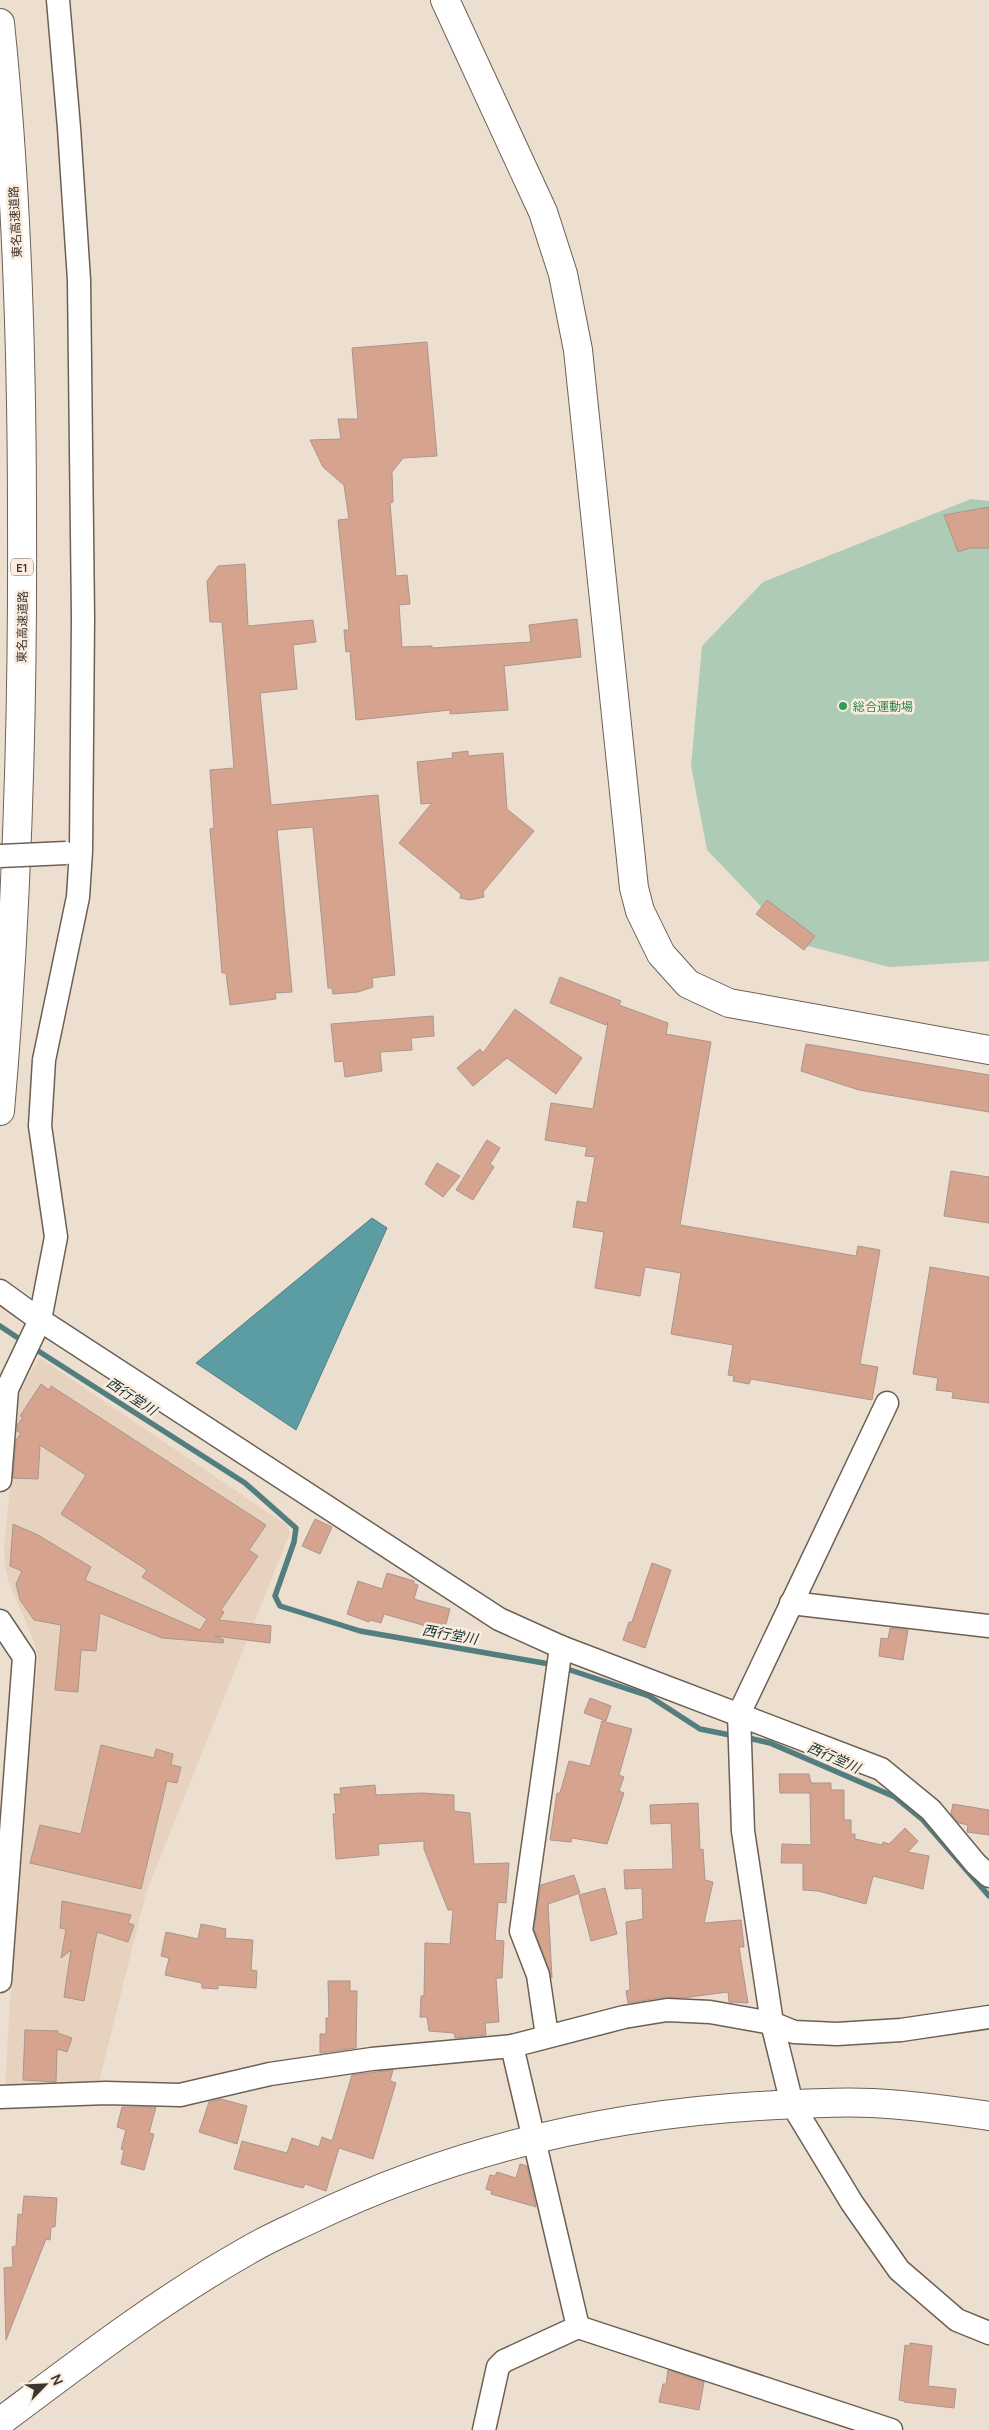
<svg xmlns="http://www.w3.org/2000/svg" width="989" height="2430" font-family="Manrope,'Noto Sans JP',sans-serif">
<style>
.built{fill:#e6d2be}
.green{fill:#aeccb5}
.water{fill:#5b9da2;stroke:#527e80}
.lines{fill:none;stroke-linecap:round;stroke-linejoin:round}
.stream{stroke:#527e80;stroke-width:5.5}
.building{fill:#d6a38e;stroke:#a9968e}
.minor-casing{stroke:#6d6053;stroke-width:25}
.tertiary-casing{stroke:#6d6053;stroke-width:30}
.motorway-casing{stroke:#6d6053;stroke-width:30}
.minor{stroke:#fff;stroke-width:22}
.tertiary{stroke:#fff;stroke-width:28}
.motorway{stroke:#fff;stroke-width:28}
.minor-bridge-casing{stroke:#6d6053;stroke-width:25;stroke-linecap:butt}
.minor-bridge{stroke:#fff;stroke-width:22}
.leisure-dot{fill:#2e9e5b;stroke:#fbecdd;stroke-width:2}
.labels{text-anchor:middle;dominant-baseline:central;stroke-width:5;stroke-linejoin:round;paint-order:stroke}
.shield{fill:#fbecdd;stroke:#756d65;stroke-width:1}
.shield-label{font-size:11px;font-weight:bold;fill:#3c3631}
.street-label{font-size:12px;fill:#3c3631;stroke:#fbecdd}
.leisure-label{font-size:12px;fill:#27864d;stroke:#fbecdd;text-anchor:start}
.water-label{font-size:14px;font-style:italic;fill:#113336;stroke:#fbecdd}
</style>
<rect width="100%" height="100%" fill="#eddfd0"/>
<path class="built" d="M 40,1358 L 288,1526 L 290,1533 L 146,1893 L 97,2090 L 5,2089 L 18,1863 L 38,1658 L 35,1644 L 8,1580 L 5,1567 L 4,1547 L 20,1390 Z"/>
<path class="green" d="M 971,499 L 989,501 L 989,961 L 889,967 L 796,943 L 707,850 L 691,766 L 702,646 L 763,582 Z"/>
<path class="water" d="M 372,1218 L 387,1228 L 296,1430 L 196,1363 Z"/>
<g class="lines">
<g class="stream">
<path d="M 0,1326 L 24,1342"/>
<path d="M 32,1347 L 245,1483 L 296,1528 L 294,1542 L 275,1596 L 280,1606 L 360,1631 L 555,1665"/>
<path d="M 564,1668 L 649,1696 L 700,1729 L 735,1736"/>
<path d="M 744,1737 L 770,1743 L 895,1797 L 922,1819 L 989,1896"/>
</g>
</g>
<g class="building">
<path d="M 427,342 L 437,456 L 403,458 L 392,472 L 393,502 L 390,503 L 396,576 L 407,575 L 410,604 L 399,605 L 402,647 L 432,646 L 432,648 L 531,642 L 529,625 L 577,619 L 581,657 L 504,666 L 508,710 L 450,714 L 450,710 L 356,720 L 350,651 L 346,652 L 344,630 L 349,630 L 338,520 L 349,519 L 344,485 L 323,467 L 310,440 L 341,439 L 338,419 L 358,419 L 352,348 Z"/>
<path d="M 989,507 L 989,548 L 970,548 L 958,552 L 944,515 Z"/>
<path d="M 245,564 L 248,626 L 313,620 L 316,642 L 293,645 L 297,689 L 260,693 L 271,805 L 378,795 L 395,975 L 372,978 L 373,987 L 358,992 L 333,994 L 332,988 L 328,988 L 313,827 L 277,830 L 292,992 L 275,993 L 276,999 L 230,1005 L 226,973 L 222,973 L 210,829 L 214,828 L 210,770 L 234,768 L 222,622 L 210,622 L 207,581 L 218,566 Z"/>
<path d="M 468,751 L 468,756 L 503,753 L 507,809 L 534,831 L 483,892 L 484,897 L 470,900 L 460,898 L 461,894 L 399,843 L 432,803 L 421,804 L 417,762 L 453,758 L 452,753 Z"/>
<path d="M 767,900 L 815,936 L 804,950 L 756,914 Z"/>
<path d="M 560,977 L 621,1001 L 619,1005 L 668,1023 L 666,1034 L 711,1042 L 680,1225 L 856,1256 L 858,1246 L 880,1250 L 860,1364 L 878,1367 L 872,1400 L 751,1379 L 749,1384 L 733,1381 L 734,1376 L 728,1375 L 733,1345 L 671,1334 L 681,1273 L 645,1267 L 640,1296 L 595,1288 L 604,1232 L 573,1227 L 577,1201 L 587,1203 L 595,1157 L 585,1156 L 587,1147 L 545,1140 L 551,1103 L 593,1109 L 608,1022 L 606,1025 L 550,1003 Z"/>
<path d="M 515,1009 L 582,1058 L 556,1094 L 507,1058 L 473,1086 L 457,1068 L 480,1049 L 483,1053 Z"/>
<path d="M 433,1016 L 434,1036 L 411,1038 L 412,1050 L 380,1052 L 382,1071 L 345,1077 L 343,1061 L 335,1062 L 331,1024 Z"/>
<path d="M 806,1044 L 989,1075 L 989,1112 L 859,1090 L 801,1071 Z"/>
<path d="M 487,1140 L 500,1148 L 490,1164 L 494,1167 L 473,1200 L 456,1190 Z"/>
<path d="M 437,1163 L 460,1176 L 443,1197 L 425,1184 Z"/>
<path d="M 951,1171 L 989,1177 L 989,1223 L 944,1216 Z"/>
<path d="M 930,1267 L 989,1277 L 989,1403 L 952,1398 L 953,1392 L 936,1390 L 938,1378 L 913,1374 Z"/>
<path d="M 41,1384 L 49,1390 L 51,1386 L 266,1525 L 249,1550 L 258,1556 L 221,1610 L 224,1612 L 219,1620 L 271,1626 L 270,1643 L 215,1636 L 224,1640 L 223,1643 L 162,1638 L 100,1613 L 96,1651 L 81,1650 L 78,1692 L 55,1690 L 61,1625 L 34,1620 L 20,1600 L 16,1584 L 22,1571 L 10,1566 L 13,1524 L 38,1535 L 91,1567 L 85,1580 L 200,1630 L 207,1619 L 142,1577 L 147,1570 L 61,1514 L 86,1475 L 40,1445 L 38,1479 L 13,1478 L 16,1440 L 21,1433 L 17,1431 L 17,1425 L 23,1417 L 20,1416 Z"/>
<path d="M 315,1519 L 332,1527 L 320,1554 L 302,1546 Z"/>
<path d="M 652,1563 L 671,1570 L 645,1648 L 623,1640 L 629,1622 L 632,1622 Z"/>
<path d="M 387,1573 L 414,1581 L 414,1584 L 418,1585 L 414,1599 L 450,1609 L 443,1635 L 424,1630 L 426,1626 L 384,1614 L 381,1623 L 370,1620 L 369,1622 L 347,1614 L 358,1581 L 382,1589 Z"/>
<path d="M 890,1628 L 908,1630 L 903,1660 L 879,1656 L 881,1638 L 888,1639 Z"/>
<path d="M 590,1698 L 611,1706 L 606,1721 L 584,1713 Z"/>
<path d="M 602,1721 L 632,1729 L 619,1775 L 624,1777 L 619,1791 L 624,1793 L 607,1844 L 572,1838 L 571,1842 L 550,1840 L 557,1793 L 560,1793 L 569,1761 L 590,1766 Z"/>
<path d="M 101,1745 L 154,1758 L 156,1749 L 173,1754 L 171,1765 L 181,1767 L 177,1783 L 167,1781 L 141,1889 L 30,1863 L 40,1825 L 81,1834 Z"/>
<path d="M 779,1774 L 809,1774 L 811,1783 L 831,1783 L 831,1790 L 844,1790 L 844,1820 L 851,1820 L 851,1834 L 855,1834 L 855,1839 L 882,1845 L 883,1842 L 889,1844 L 905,1828 L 918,1841 L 908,1852 L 929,1856 L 923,1889 L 873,1876 L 866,1904 L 818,1891 L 803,1890 L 803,1863 L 781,1863 L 782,1844 L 811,1845 L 810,1793 L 780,1793 Z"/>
<path d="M 375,1785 L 376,1795 L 422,1793 L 454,1795 L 454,1811 L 470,1813 L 474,1864 L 509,1863 L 506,1903 L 498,1902 L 495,1940 L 504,1941 L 502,1978 L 496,1978 L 499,2022 L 485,2023 L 486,2035 L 455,2038 L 454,2033 L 429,2031 L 427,2017 L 420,2017 L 421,1996 L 424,1996 L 425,1943 L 450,1944 L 453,1910 L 448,1910 L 424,1849 L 424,1841 L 378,1844 L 379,1855 L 336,1859 L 333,1814 L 336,1814 L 334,1794 L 341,1794 L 340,1788 Z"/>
<path d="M 698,1803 L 700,1850 L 703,1849 L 705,1880 L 713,1882 L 704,1923 L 741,1920 L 744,1947 L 739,1947 L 748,2003 L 729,2002 L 728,1992 L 682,1998 L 665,1997 L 628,2003 L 626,1991 L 630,1990 L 626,1922 L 643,1919 L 642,1888 L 625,1889 L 624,1870 L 673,1869 L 671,1823 L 651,1824 L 650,1805 Z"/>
<path d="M 953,1804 L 989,1810 L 989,1835 L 967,1832 L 968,1825 L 959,1823 L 951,1814 Z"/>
<path d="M 574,1875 L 580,1893 L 548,1904 L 552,1978 L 534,1929 L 541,1885 Z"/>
<path d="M 605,1888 L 617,1934 L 591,1941 L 579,1895 Z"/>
<path d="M 62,1901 L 131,1915 L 128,1923 L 134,1925 L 128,1942 L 97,1932 L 84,2001 L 64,1997 L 71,1950 L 61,1958 L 66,1929 L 60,1928 Z"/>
<path d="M 201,1924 L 226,1929 L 225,1938 L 253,1940 L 251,1970 L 257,1971 L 256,1988 L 218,1985 L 218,1989 L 202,1988 L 202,1983 L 165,1975 L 169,1958 L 161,1956 L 166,1932 L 198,1939 Z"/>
<path d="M 328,1981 L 350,1981 L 350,1991 L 357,1991 L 356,2048 L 320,2053 L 320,2034 L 326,2034 L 326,2018 L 329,2018 Z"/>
<path d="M 25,2030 L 58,2031 L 58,2033 L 72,2038 L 67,2052 L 57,2049 L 56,2082 L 23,2080 Z"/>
<path d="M 393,2070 L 390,2081 L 396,2083 L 373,2159 L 339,2148 L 326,2191 L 305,2184 L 303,2188 L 295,2186 L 234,2169 L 242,2141 L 287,2153 L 292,2138 L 319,2147 L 322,2137 L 332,2141 L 352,2075 Z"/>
<path d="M 221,2099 L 247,2106 L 237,2144 L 199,2132 L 209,2102 Z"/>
<path d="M 122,2107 L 156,2107 L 149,2133 L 154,2134 L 144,2170 L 121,2164 L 124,2150 L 121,2149 L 126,2130 L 117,2127 Z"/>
<path d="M 520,2164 L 527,2166 L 536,2207 L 491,2194 L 492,2191 L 486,2189 L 490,2175 L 495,2176 L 497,2172 L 516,2178 Z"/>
<path d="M 24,2196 L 57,2198 L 55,2227 L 51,2227 L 50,2240 L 46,2239 L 6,2340 L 4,2268 L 13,2267 L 12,2247 L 16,2246 L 18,2214 L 22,2215 Z"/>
<path d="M 910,2343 L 932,2346 L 928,2386 L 956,2389 L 954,2408 L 904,2402 L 904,2401 L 899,2400 L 905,2345 L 910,2346 Z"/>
<path d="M 668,2370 L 704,2382 L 699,2410 L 659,2402 L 663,2384 L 666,2384 Z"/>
</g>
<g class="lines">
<g class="minor-casing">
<g id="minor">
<path d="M 0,1291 L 40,1320 L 499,1619 L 561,1647 L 881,1769 L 931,1810 L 976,1864 L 989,1876"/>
<path d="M 887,1403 L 739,1714 L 743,1831 L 772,2023 L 792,2104 L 852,2203 L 899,2270 L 957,2320 L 989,2333"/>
<path d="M 0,1480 L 7,1389 L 40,1320 L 56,1237 L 40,1126 L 44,1060 L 78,897 L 81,851 L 83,617 L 79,280 L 69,128 L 58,0"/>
<path d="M 791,1603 L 989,1626"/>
<path d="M 0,1621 L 24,1657 L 0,1981"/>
<path d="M 547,2036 L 538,1975 L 521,1931 L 561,1647"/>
<path d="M 0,2097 L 106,2093 L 180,2095 L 270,2074 L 372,2059 L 512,2046 L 624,2017 L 667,2010 L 710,2012 L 772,2023 L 794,2032 L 837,2034 L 901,2030 L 989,2017"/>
<path d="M 578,2327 L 891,2430"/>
<path d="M 484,2430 L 498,2367 L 504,2361 L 578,2327 L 512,2046"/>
</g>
</g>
<g class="tertiary-casing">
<g id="tertiary">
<path d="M 445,0 L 543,212 L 563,274 L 578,350 L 634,888 L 640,911 L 661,954 L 688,984 L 729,1003 L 989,1050"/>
<path d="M 0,2422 C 80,2362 159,2301 247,2251 C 267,2239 288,2230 309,2220 C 450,2152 603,2115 759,2106 C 796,2104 834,2101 872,2103 C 911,2105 950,2110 989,2116"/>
</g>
</g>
<g class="motorway-casing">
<path id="motorway" d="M 0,23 C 17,188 22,354 22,520 C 23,717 17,915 0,1111"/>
</g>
<use href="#minor" class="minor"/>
<use href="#tertiary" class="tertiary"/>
<use href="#motorway" class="motorway"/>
<g class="minor-bridge-casing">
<path id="minor-bridge" d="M 0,856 L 66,853"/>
</g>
<use href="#minor-bridge" class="minor-bridge"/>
</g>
<circle class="leisure-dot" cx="843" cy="706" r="5"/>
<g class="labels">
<rect class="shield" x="11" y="558.5" width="22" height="17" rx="4"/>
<g class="shield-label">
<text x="22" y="567">E1</text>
</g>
<g class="street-label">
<text transform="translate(15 222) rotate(-93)">東名高速道路</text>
<text transform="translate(22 627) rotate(-89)">東名高速道路</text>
</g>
<g class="leisure-label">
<text x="853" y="706">総合運動場</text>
</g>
<g class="water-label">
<text transform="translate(132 1396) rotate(33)">西行堂川</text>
<text transform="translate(450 1634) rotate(10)">西行堂川</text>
<text transform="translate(834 1757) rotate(24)">西行堂川</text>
</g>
</g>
<g transform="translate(45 2385) rotate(66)" stroke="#fbecdd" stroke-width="4" paint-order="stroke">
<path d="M0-4L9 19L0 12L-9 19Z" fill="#3c3631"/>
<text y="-8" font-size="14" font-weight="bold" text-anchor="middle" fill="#3c3631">N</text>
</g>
</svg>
